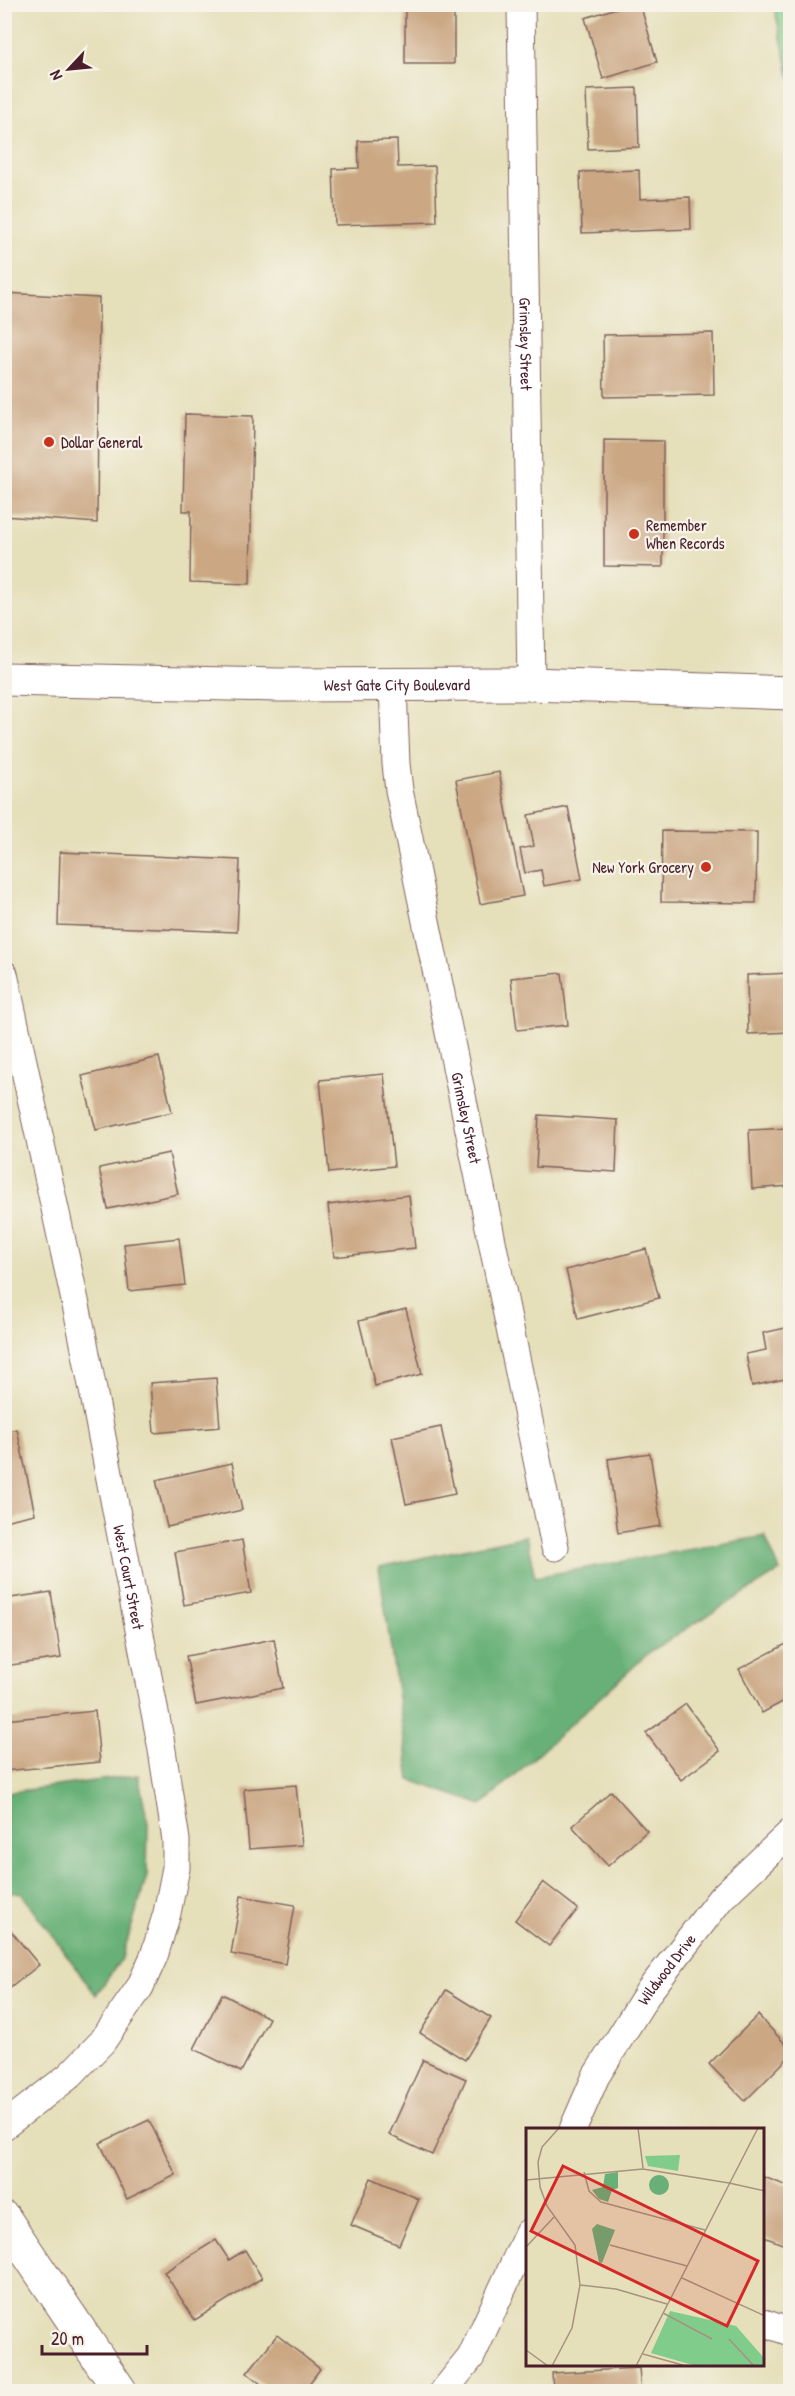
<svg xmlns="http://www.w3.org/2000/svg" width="795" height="2396" font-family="'Patrick Hand',sans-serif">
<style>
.green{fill:#80cc8b;stroke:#65765b;stroke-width:1.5}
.forest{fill:#68b077;stroke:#596851;stroke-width:1.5}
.building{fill:#cba784}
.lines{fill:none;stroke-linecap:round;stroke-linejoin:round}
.minor-casing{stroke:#80625d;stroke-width:29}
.tertiary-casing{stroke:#80625d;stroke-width:35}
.primary-casing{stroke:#80625d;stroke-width:35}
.minor{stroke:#fff;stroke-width:27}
.tertiary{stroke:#fff;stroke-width:33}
.primary{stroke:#fff;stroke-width:33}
.poi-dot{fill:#c8321e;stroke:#f7f3e8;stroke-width:2}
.labels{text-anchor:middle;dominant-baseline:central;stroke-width:4.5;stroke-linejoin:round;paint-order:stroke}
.street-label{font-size:16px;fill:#4a1f2b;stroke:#f7f3e8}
.poi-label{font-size:16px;fill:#4a1f2b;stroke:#f7f3e8;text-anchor:start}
.inset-road{fill:none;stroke:#a79281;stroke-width:1.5}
.view{fill:#d62828;fill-opacity:0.15;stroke:#d62828;stroke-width:3}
.inset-edge{fill:none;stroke:#4a1f2b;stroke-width:3}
</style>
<rect width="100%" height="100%" fill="#f7f3e8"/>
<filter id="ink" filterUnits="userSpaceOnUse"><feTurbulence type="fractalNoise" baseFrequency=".0167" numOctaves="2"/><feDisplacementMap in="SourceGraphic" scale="12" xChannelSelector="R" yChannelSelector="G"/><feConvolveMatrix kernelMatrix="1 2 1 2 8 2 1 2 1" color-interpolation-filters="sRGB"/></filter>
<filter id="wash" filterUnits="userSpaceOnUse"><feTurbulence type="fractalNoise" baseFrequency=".008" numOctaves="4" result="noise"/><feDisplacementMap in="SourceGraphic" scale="24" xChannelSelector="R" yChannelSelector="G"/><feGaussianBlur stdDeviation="1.35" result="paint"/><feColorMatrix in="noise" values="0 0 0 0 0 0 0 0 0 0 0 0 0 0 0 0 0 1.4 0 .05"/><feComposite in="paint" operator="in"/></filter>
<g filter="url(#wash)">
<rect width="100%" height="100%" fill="#e5dfba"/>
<path class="green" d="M 774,5 L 790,5 L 790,78 Z"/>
<g class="forest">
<path d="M 526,1536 L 535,1577 L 765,1536 L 780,1571 L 652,1650 L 482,1805 L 410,1780 L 379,1567 Z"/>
<path d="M 138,1775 L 148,1823 L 147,1876 L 122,1958 L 96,1995 L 22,1894 L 5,1891 L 5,1793 Z"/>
</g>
<g id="blocks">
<g class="building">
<rect x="405" y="4" width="49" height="60"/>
<path d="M 629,4 L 640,4 L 657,62 L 603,79 L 585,18 Z"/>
<path d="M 637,88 L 639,147 L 588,149 L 586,90 Z"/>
<path d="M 397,140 L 398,167 L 435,166 L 437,222 L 335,225 L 333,169 L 359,168 L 358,141 Z"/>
<path d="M 639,170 L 640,199 L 690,197 L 691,229 L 582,233 L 580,172 Z"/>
<path d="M 4,293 L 99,298 L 97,523 L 4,516 Z"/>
<path d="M 713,333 L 714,395 L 604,397 L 603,335 Z"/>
<path d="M 185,414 L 253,416 L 250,584 L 190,582 L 191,511 L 183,511 Z"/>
<path d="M 604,440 L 663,441 L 663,567 L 604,566 Z"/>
<path d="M 499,772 L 523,896 L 480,904 L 456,780 Z"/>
<path d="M 568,807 L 582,879 L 544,886 L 541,870 L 525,873 L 520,849 L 534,846 L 528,815 Z"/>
<path d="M 662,831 L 757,832 L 756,903 L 661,902 Z"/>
<path d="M 60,852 L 240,860 L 237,932 L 58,925 Z"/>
<path d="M 562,973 L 568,1025 L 517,1030 L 511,978 Z"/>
<path d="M 790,973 L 790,1032 L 748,1034 L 747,975 Z"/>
<path d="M 159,1057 L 172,1112 L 96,1130 L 82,1076 Z"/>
<path d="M 384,1074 L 394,1166 L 329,1173 L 320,1080 Z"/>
<path d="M 539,1115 L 618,1120 L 616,1172 L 536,1167 Z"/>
<path d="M 790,1128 L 790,1186 L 752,1189 L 749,1130 Z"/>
<path d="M 169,1153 L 178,1194 L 108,1209 L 99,1168 Z"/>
<path d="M 409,1195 L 415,1248 L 334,1257 L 328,1205 Z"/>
<path d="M 179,1238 L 185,1285 L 129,1291 L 124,1244 Z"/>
<path d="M 646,1249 L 659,1298 L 578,1319 L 566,1270 Z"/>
<path d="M 406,1309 L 422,1374 L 375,1386 L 359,1321 Z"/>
<path d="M 790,1327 L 790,1378 L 752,1386 L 746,1354 L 766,1350 L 763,1333 Z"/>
<path d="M 216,1378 L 220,1427 L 154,1433 L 150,1383 Z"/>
<path d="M 441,1427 L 455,1494 L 406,1504 L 392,1437 Z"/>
<path d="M 17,1429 L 35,1514 L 4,1521 L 4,1432 Z"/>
<path d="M 650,1453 L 661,1526 L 618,1533 L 608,1459 Z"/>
<path d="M 232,1463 L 242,1510 L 167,1527 L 156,1480 Z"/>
<path d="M 242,1540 L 251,1593 L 184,1605 L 175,1552 Z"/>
<path d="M 51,1592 L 61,1658 L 4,1666 L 4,1599 Z"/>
<path d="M 274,1639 L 283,1688 L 196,1705 L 186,1656 Z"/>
<path d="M 786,1644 L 790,1653 L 790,1698 L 762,1713 L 739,1669 Z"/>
<path d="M 686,1704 L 720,1751 L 681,1780 L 646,1733 Z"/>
<path d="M 95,1711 L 100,1762 L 4,1771 L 4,1720 Z"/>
<path d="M 296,1785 L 302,1845 L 249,1849 L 244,1789 Z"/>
<path d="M 611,1791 L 647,1831 L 608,1866 L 572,1826 Z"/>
<path d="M 543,1882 L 578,1909 L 549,1946 L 515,1920 Z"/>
<path d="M 241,1896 L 295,1905 L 285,1964 L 231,1954 Z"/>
<path d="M 7,1926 L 39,1965 L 4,1993 L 4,1929 Z"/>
<path d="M 446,1990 L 491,2018 L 465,2060 L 420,2033 Z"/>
<path d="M 222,1994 L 269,2018 L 241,2072 L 194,2049 Z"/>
<path d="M 758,2015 L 790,2049 L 790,2056 L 745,2101 L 709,2064 Z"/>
<path d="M 423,2060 L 466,2079 L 432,2155 L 389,2135 Z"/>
<path d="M 149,2120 L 176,2175 L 127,2199 L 100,2143 Z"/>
<path d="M 764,2177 L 790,2187 L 790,2247 L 764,2237 Z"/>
<path d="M 371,2178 L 419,2199 L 399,2245 L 351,2225 Z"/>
<path d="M 216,2240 L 229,2260 L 245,2250 L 262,2278 L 195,2320 L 164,2272 Z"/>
<path d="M 277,2335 L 320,2369 L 303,2392 L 271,2392 L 247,2373 Z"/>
<path d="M 639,2368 L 641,2392 L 553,2392 L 552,2373 Z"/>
</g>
</g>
</g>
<g filter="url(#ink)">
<use href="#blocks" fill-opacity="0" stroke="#80625d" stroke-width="1.5"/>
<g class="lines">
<g class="minor-casing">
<g id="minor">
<path id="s1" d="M 521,4 L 531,684"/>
<path id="s2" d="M 393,685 L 396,764 L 399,790 L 555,1547"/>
<path id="s3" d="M 4,974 L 82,1333 L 161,1744 L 176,1840 L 176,1868 L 167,1913 L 154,1956 L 140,1987 L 102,2042 L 69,2076 L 4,2126"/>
<path id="s4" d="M 573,2129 L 596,2076 L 649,1991 L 721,1898 L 790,1833"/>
<path d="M 764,2323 L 790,2332"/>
<path d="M 443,2392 L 471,2357 L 528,2233"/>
</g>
</g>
<g class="tertiary-casing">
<path id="tertiary" d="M 4,2218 L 121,2392"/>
</g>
<g class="primary-casing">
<g id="primary">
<path id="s5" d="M 4,679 L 279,685 L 531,684 L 790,693"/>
</g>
</g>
<use href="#minor" class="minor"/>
<use href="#tertiary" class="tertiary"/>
<use href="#primary" class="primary"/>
</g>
</g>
<g class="poi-dot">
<circle cx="49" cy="442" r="6"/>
<circle cx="634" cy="534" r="6"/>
<circle cx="706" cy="867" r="6"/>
</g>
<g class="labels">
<g class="street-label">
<text stroke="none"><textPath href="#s1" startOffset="340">Grimsley Street</textPath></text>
<text stroke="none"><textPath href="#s5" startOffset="393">West Gate City Boulevard</textPath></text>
<text stroke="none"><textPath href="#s2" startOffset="440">Grimsley Street</textPath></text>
<text stroke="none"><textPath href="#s3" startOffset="616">West Court Street</textPath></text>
<text stroke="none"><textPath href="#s4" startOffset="186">Wildwood Drive</textPath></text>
</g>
<g class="poi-label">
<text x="61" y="442">Dollar General</text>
<text x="646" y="525">Remember<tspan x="646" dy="18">When Records</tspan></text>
<text x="694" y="867" text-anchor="end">New York Grocery</text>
</g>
</g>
<g transform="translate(526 2128)">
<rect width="238" height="238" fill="#e5dfba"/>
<path d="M 154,27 L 152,43 L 122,38 L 119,28 ZM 144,183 L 210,198 L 238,230 L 238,238 L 170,238 L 125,225 Z" fill="#80cc8b"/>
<path d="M 92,44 L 92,60 L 86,62 L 82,74 L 73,71 L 66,62 L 77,59 L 79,46 ZM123 57a10 10 0 1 1 20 0a10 10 0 1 1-20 0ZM 71,96 L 89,102 L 76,135 L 73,134 L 66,101 Z" fill="#68b077"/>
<path class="inset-road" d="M 112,0 L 117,40M 58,44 L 63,63 L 75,74 L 179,102M 0,52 L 117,41 L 203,55M 203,55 L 239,63M 84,117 L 161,138M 0,119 L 29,88M 156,150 L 239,188M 54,157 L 90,161 L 141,176M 137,185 L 186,211M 203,211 L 228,238M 0,222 L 22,238M 117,226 L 160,238M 26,238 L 46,200 L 54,157 L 49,117 L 21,78 L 14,59 L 12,34 L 16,19 L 33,0M 110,238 L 232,0"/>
<path class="view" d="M 37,38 L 232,133 L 201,198 L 5,103 Z"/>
<rect width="238" height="238" class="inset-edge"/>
</g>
<rect width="795" height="2396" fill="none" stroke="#f7f3e8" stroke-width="24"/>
<g transform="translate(69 69) rotate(244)" stroke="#f7f3e8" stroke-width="4.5" paint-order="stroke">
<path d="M0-4.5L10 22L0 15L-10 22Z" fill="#4a1f2b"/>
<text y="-9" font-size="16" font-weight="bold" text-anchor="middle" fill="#4a1f2b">N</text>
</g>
<path d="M42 2345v9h105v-9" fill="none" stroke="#4a1f2b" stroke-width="3"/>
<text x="51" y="2345" font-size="18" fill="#4a1f2b" stroke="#f7f3e8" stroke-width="4.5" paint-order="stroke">20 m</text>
</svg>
